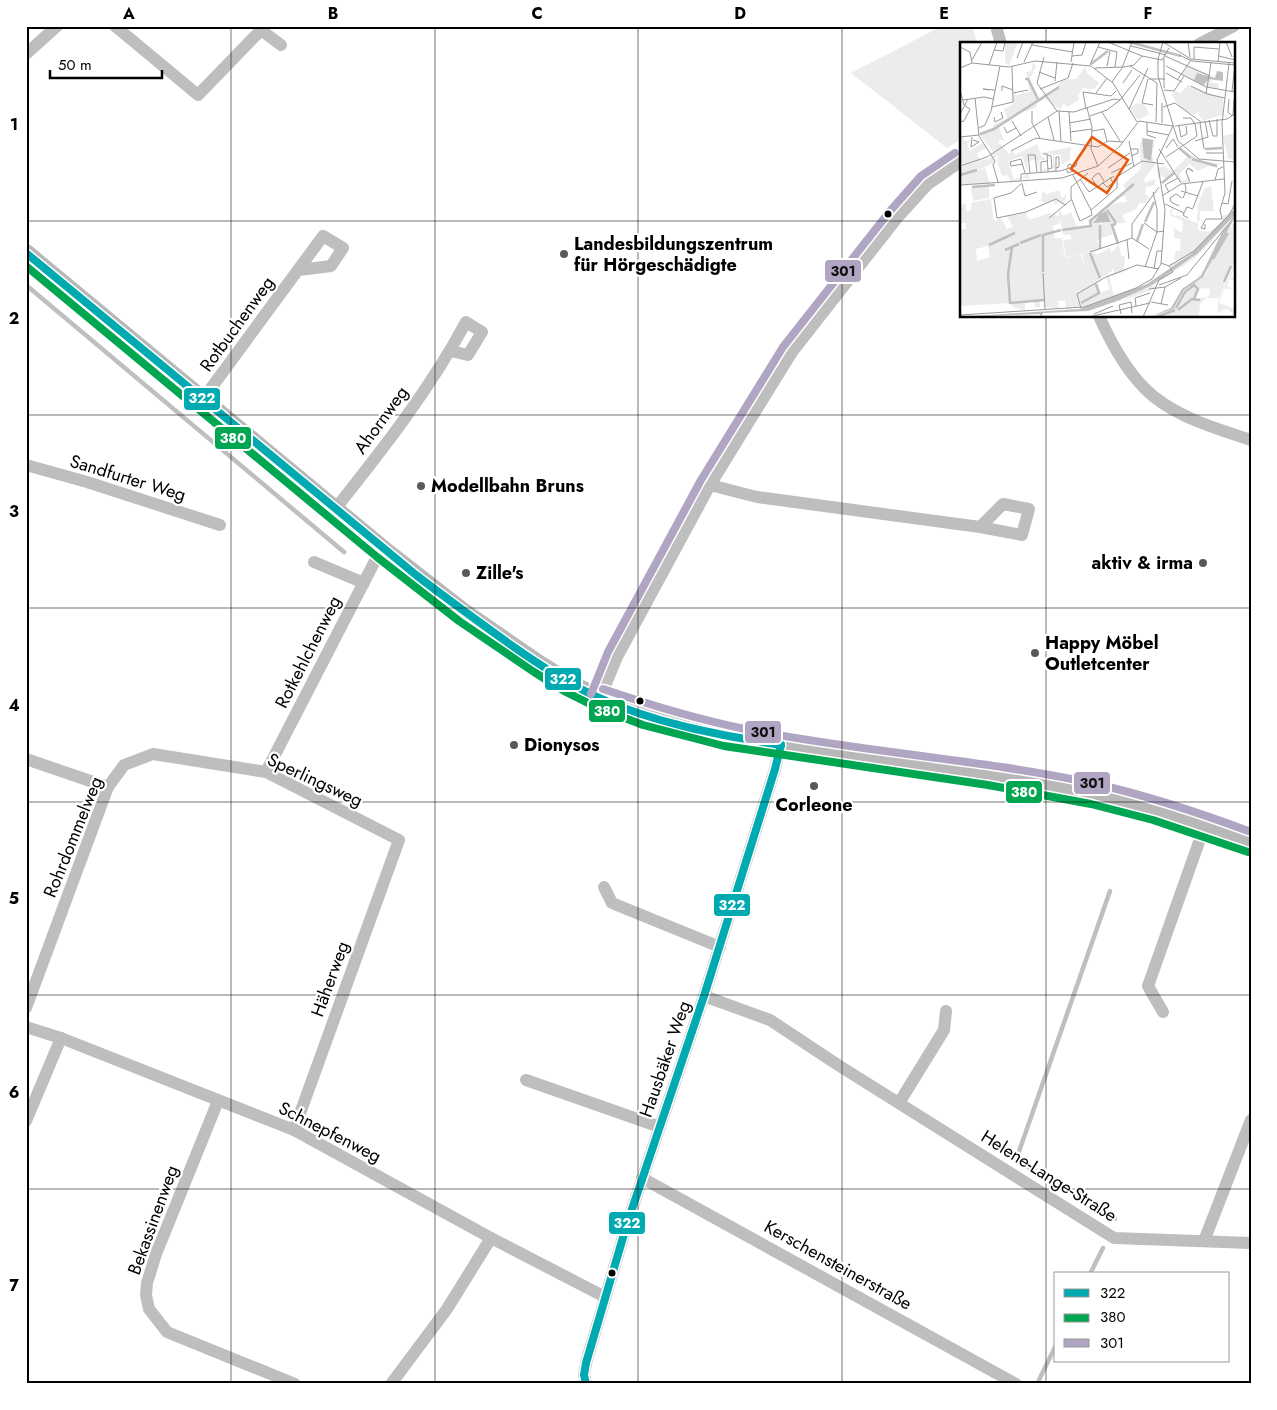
<svg xmlns="http://www.w3.org/2000/svg" width="1277" height="1410" font-family="Jost,sans-serif">
<style>
.green{fill:#ececec}
.lines{fill:none;stroke-linecap:round;stroke-linejoin:round}
.stream{stroke:#bfbfbf;stroke-width:4.5}
.street{stroke:#bebebe;stroke-width:12}
.secondary{stroke:#b8b8b8;stroke-width:18}
.bus-1-casing{stroke:#fff;stroke-width:11}
.bus-2-casing{stroke:#fff;stroke-width:11}
.bus-3-casing{stroke:#fff;stroke-width:11}
.bus-1{stroke:#00aab0;stroke-width:8}
.bus-2{stroke:#00a651;stroke-width:8}
.bus-3{stroke:#b0a5c3;stroke-width:8}
.grid{fill:none;stroke:#000;stroke-width:1;stroke-opacity:0.55}
.bus-dot{fill:#000;stroke:#fff;stroke-width:2}
.poi-dot{fill:#595959;stroke:#fff;stroke-width:2}
.labels{text-anchor:middle;dominant-baseline:central;stroke-width:4.5;stroke-linejoin:round;paint-order:stroke}
.poi-label{font-size:18px;font-weight:bold;fill:#000;stroke:#fff;text-anchor:start}
.street-label{font-size:18px;fill:#000;stroke:#fff}
.inset-river{fill:none;stroke:#bfbfbf;stroke-width:2.5}
.inset-road{fill:none;stroke:#999;stroke-width:1}
.view{fill:#e8590c;fill-opacity:0.15;stroke:#e8590c;stroke-width:2.5}
.inset-edge{fill:none;stroke:#000;stroke-width:2.5}
.line-badge{stroke:#fff;stroke-width:2}
.badge-label{font-size:14px;text-anchor:middle;font-weight:bold;fill:#fff}
.pale-badge-label{font-size:14px;text-anchor:middle;font-weight:bold;fill:#111}
.neatline{fill:none;stroke:#000;stroke-width:2}
.grid-label{font-size:16px;text-anchor:middle;font-weight:bold;fill:#000}
</style>
<rect width="100%" height="100%" fill="#fff"/>
<path class="green" d="M 942,26 L 973,26 L 977,44 L 961,44 L 961,140 L 947,148 L 851,73 Z"/>
<g class="lines">
<g class="stream">
<path d="M 26,285 L 344,552"/>
<path d="M 1110,891 L 1016,1160 L 1115,1219"/>
<path d="M 1090,1274 L 1103,1248"/>
<path d="M 1037,1384 L 1056,1345"/>
</g>
<g class="street">
<path d="M 115,26 L 198,95 L 261,30 L 281,45"/>
<path d="M 996,26 L 1001,44"/>
<path d="M 1199,44 L 1234,26"/>
<path d="M 26,54 L 57,26"/>
<path d="M 1099,316 C 1111,343 1130,377 1153,396 C 1180,418 1217,429 1251,440"/>
<path d="M 203,399 L 323,236 L 343,248 L 331,266 L 299,270"/>
<path d="M 26,465 L 87,482 L 220,525"/>
<path d="M 710,485 L 757,497 L 980,527 L 1022,535 L 1029,509 L 1003,504 L 980,527"/>
<path d="M 336,508 C 383,449 430,389 466,322 L 482,332 L 468,355 L 451,351"/>
<path d="M 314,562 L 364,583"/>
<path d="M 600,698 L 617,657 L 710,485 L 792,352 L 897,218 L 928,184 L 961,161"/>
<path d="M 26,759 L 108,787"/>
<path d="M 266,772 L 377,557 L 383,549"/>
<path d="M 604,887 L 612,903 L 720,947"/>
<path d="M 704,996 L 770,1020 L 838,1065 L 1114,1238 L 1251,1243"/>
<path d="M 26,1008 L 108,787 L 124,765 L 153,754 L 266,772 L 399,840 L 294,1130"/>
<path d="M 1163,1012 L 1148,986 L 1205,825"/>
<path d="M 26,1027 L 61,1038 L 294,1130 L 491,1238 L 605,1297"/>
<path d="M 526,1080 L 660,1127"/>
<path d="M 218,1101 L 156,1254 L 147,1283 L 146,1295 L 149,1309 L 167,1332 L 295,1384"/>
<path d="M 899,1103 L 944,1030 L 946,1011"/>
<path d="M 26,1121 L 61,1038"/>
<path d="M 642,1178 L 1016,1384"/>
<path d="M 1204,1241 L 1251,1120"/>
<path d="M 391,1384 L 447,1309 L 491,1238"/>
<path d="M 586,1384 L 584,1375 L 586,1363 L 627,1224 L 704,996 L 775,769 L 781,745"/>
</g>
<path class="secondary" d="M 26,253 L 383,549 L 465,613 L 539,664 L 571,684 L 600,698 L 646,715 L 725,736 L 990,775 L 1093,794 L 1156,810 L 1251,843"/>
<g class="bus-1-casing">
<g id="bus-1">
<path d="M 26,253 L 416,575 C 447,599 479,622 511,645 C 538,664 565,682 595,696 C 653,723 718,735 781,745"/>
<path d="M 586,1384 L 584,1375 L 586,1363 L 627,1224 L 704,996 L 775,769 L 781,745"/>
</g>
</g>
<g class="bus-2-casing">
<path id="bus-2" d="M 26,266 L 377,557 L 459,621 L 534,672 L 566,692 L 596,707 L 643,725 L 724,746 L 988,785 L 1091,804 L 1153,820 L 1248,852"/>
</g>
<g class="bus-3-casing">
<g id="bus-3">
<path d="M 603,689 C 650,705 696,719 745,729 C 861,752 980,759 1096,784 C 1149,796 1200,813 1251,832"/>
<path d="M 591,694 L 608,652 L 701,480 L 783,347 L 890,211 L 921,176 L 955,153"/>
</g>
</g>
<use href="#bus-1" class="bus-1"/>
<use href="#bus-2" class="bus-2"/>
<use href="#bus-3" class="bus-3"/>
</g>
<path class="grid" d="M 231,26 L 231,1384M 435,26 L 435,1384M 638,26 L 638,1384M 842,26 L 842,1384M 1046,26 L 1046,44M 26,221 L 961,221M 1233,221 L 1251,221M 1046,316 L 1046,1384M 26,415 L 1251,415M 26,608 L 1251,608M 26,802 L 1251,802M 26,995 L 1251,995M 26,1189 L 1251,1189"/>
<g class="bus-dot">
<circle cx="888" cy="214" r="4.5"/>
<circle cx="640" cy="701" r="4.5"/>
<circle cx="612" cy="1273" r="4.5"/>
</g>
<g class="poi-dot">
<circle cx="564" cy="254" r="5"/>
<circle cx="421" cy="486" r="5"/>
<circle cx="1203" cy="563" r="5"/>
<circle cx="466" cy="573" r="5"/>
<circle cx="1035" cy="653" r="5"/>
<circle cx="514" cy="745" r="5"/>
<circle cx="814" cy="786" r="5"/>
</g>
<g class="labels">
<g class="poi-label">
<text x="574" y="244">Landesbildungszentrum<tspan x="574" dy="21">für Hörgeschädigte</tspan></text>
<text x="431" y="486">Modellbahn Bruns</text>
<text x="1193" y="563" text-anchor="end">aktiv &amp; irma</text>
<text x="476" y="573">Zille's</text>
<text x="1045" y="643">Happy Möbel<tspan x="1045" dy="21">Outletcenter</tspan></text>
<text x="524" y="745">Dionysos</text>
<text x="814" y="805" text-anchor="middle">Corleone</text>
</g>
<g class="street-label">
<text transform="translate(237 324) rotate(-54)">Rotbuchenweg</text>
<text transform="translate(381 420) rotate(-54)">Ahornweg</text>
<text transform="translate(128 478) rotate(17)">Sandfurter Weg</text>
<text transform="translate(308 652) rotate(-63)">Rotkehlchenweg</text>
<text transform="translate(315 780) rotate(25)">Sperlingsweg</text>
<text transform="translate(73 837) rotate(-68)">Rohrdommelweg</text>
<text transform="translate(330 979) rotate(-70)">Häherweg</text>
<text transform="translate(665 1059) rotate(-71)">Hausbäker Weg</text>
<text transform="translate(330 1132) rotate(27)">Schnepfenweg</text>
<text transform="translate(1049 1176) rotate(32)">Helene-Lange-Straße</text>
<text transform="translate(153 1220) rotate(-70)">Bekassinenweg</text>
<text transform="translate(838 1265) rotate(29)">Kerschensteinerstraße</text>
</g>
</g>
<g transform="translate(960 42)">
<rect width="275" height="275" fill="#fff"/>
<path d="M 45,0 L 58,0 L 49,24 L 45,20 ZM 73,20 L 76,24 L 70,37 L 79,58 L 93,50 L 102,38 L 116,37 L 126,24 L 127,31 L 139,41 L 134,47 L 123,46 L 118,53 L 119,58 L 107,65 L 104,61 L 100,68 L 85,57 L 76,62 L 77,65 L 50,76 L 39,85 L 45,102 L 41,97 L 38,100 L 49,112 L 53,109 L 55,113 L 77,102 L 80,111 L 111,105 L 110,118 L 101,123 L 101,113 L 94,113 L 96,129 L 81,130 L 85,125 L 86,129 L 93,128 L 93,112 L 80,112 L 86,118 L 79,118 L 80,130 L 77,118 L 67,119 L 69,137 L 62,136 L 68,131 L 62,114 L 48,119 L 54,137 L 61,136 L 60,138 L 50,140 L 48,133 L 42,134 L 37,120 L 38,114 L 34,116 L 35,120 L 23,126 L 0,132 L 0,125 L 14,119 L 0,123 L 0,95 L 6,99 L 11,98 L 7,102 L 10,109 L 23,101 L 27,106 L 17,111 L 19,117 L 15,119 L 30,117 L 34,110 L 19,92 L 33,87 L 33,83 L 47,76 L 44,67 L 53,62 L 53,54 L 70,50 L 66,30 L 71,29 ZM 228,24 L 256,35 L 237,31 L 245,40 L 249,37 L 261,39 L 252,38 L 250,41 L 258,41 L 259,47 L 249,46 L 221,32 ZM 228,43 L 263,56 L 263,73 L 242,79 L 238,70 L 234,73 L 219,65 L 212,53 L 215,49 L 221,51 ZM 183,59 L 189,72 L 178,78 L 169,67 L 177,61 L 183,62 ZM 275,91 L 275,118 L 268,117 L 263,94 ZM 184,96 L 192,97 L 194,98 L 194,104 L 192,113 L 195,123 L 184,137 L 185,141 L 195,137 L 195,143 L 186,145 L 185,152 L 189,155 L 186,161 L 179,161 L 176,167 L 162,173 L 166,181 L 152,182 L 153,192 L 137,198 L 139,208 L 113,214 L 121,213 L 126,228 L 122,212 L 135,210 L 136,213 L 150,206 L 151,211 L 159,202 L 161,214 L 165,214 L 164,228 L 172,227 L 149,235 L 154,253 L 122,265 L 115,248 L 121,265 L 106,266 L 105,259 L 98,259 L 99,267 L 85,265 L 84,258 L 80,258 L 80,265 L 75,265 L 74,260 L 65,260 L 65,268 L 52,265 L 51,261 L 0,264 L 0,187 L 6,187 L 5,181 L 0,181 L 0,163 L 6,162 L 6,169 L 11,168 L 11,161 L 31,157 L 33,175 L 30,177 L 34,176 L 35,180 L 40,175 L 47,187 L 53,185 L 47,174 L 66,171 L 68,179 L 69,174 L 70,178 L 89,171 L 99,174 L 99,167 L 103,174 L 111,170 L 117,185 L 131,184 L 130,179 L 155,161 L 167,160 L 165,154 L 153,158 L 166,149 L 163,143 L 181,127 L 180,101 L 184,98 L 184,116 L 187,118 L 191,114 L 192,97 L 190,100 ZM 146,170 L 151,180 L 140,182 L 133,178 ZM 100,177 L 103,193 L 111,193 L 111,197 L 103,198 L 106,215 L 112,214 L 106,216 L 108,224 L 104,210 L 98,212 L 104,209 L 102,196 L 94,196 L 93,184 L 100,181 ZM 28,204 L 30,215 L 17,219 L 16,207 ZM 154,227 L 154,231 L 146,235 L 150,247 L 139,251 L 136,241 ZM 219,105 L 241,119 L 263,122 L 257,122 L 258,126 L 248,124 L 238,129 L 229,122 L 219,133 L 222,139 L 229,135 L 230,140 L 221,141 L 214,131 L 206,137 L 202,134 L 198,136 L 197,126 L 205,124 L 208,128 L 214,128 L 227,115 ZM 25,126 L 30,142 L 0,142 L 0,133 ZM 29,143 L 29,156 L 13,159 L 11,146 ZM 251,144 L 254,169 L 240,169 L 240,178 L 245,178 L 238,179 L 238,188 L 248,190 L 256,185 L 262,179 L 261,174 L 270,171 L 275,158 L 275,168 L 234,210 L 212,226 L 209,222 L 217,219 L 214,217 L 216,209 L 220,209 L 221,197 L 214,196 L 214,186 L 222,191 L 223,179 L 211,174 L 210,167 L 213,166 L 212,172 L 216,174 L 223,156 L 217,173 L 237,181 L 238,162 L 245,146 ZM 99,148 L 102,156 L 107,152 L 104,162 L 99,160 L 95,163 L 93,159 L 98,157 L 86,161 L 81,159 L 82,149 L 87,152 ZM 270,179 L 263,187 L 263,188 L 262,194 L 245,229 L 239,236 L 236,237 L 244,228 L 262,188 L 235,216 L 192,244 L 198,245 L 160,260 L 231,217 ZM 275,180 L 275,219 L 259,256 L 246,256 L 240,262 L 239,275 L 192,275 L 209,270 L 224,248 L 246,232 L 258,202 ZM 239,246 L 250,247 L 249,255 L 235,257 ZM 275,222 L 271,235 L 275,235 L 275,239 L 270,237 L 267,244 L 275,248 L 265,246 L 259,261 L 275,267 L 275,274 L 267,267 L 257,271 L 257,275 L 258,260 Z" fill="#ececec" fill-rule="evenodd"/>
<path d="M 257,29 L 263,30 L 263,39 L 249,37 L 243,43 L 234,38 L 237,31 L 255,36 ZM 182,96 L 193,98 L 191,119 L 184,116 ZM 273,168 L 275,173 L 237,212 L 192,243 L 160,258 L 128,269 L 83,271 L 81,275 L 80,272 L 0,275 L 119,267 L 187,242 L 231,212 ZM 146,169 L 151,180 L 133,181 L 140,172 ZM 275,175 L 243,235 L 224,248 L 213,267 L 189,275 L 211,266 L 222,247 L 241,234 L 263,189 Z" fill="#bfbfbf"/>
<path class="inset-river" d="M 169,0 L 221,14M 131,22 L 148,9M 65,37 L 68,37 L 79,59M 20,92 L 34,87 L 99,45M 219,106 L 231,116M 245,107 L 262,106M 232,117 L 257,124M 0,133 L 17,128M 202,141 L 214,131M 12,145 L 35,143M 147,168 L 156,181M 185,180 L 194,160M 156,182 L 152,183 L 158,202M 102,188 L 131,184 L 130,179 L 174,142M 177,199 L 183,182M 60,201 L 81,193M 29,203 L 55,191M 52,205 L 48,232 L 50,261 L 84,258M 140,207 L 140,183M 45,208 L 59,202M 130,211 L 140,236M 253,217 L 268,191M 83,230 L 83,193 L 101,188M 264,240 L 271,224M 121,261 L 139,251 L 136,242M 216,266 L 225,250 L 234,243 L 238,247 L 234,257M 218,268 L 232,257 L 240,258M 196,275 L 215,268"/>
<path class="inset-road" d="M 148,0 L 182,14M 203,0 L 231,17 L 275,21M 203,0 L 198,17 L 198,34 L 218,99 L 239,117 L 275,120M 228,0 L 230,15M 266,0 L 272,15M 72,3 L 112,10M 171,4 L 206,13M 0,5 L 10,10 L 12,21M 138,5 L 157,10 L 155,25M 34,8 L 43,9 L 45,0M 219,13 L 232,19 L 275,23M 112,14 L 122,13 L 126,0M 182,14 L 202,18 L 209,6M 205,14 L 250,34M 259,14 L 275,18M 84,15 L 77,41 L 97,69M 57,16 L 63,0M 234,17 L 234,5 L 259,7M 12,18 L 22,0M 64,20 L 73,0M 111,20 L 114,0M 258,20 L 260,0M 29,23 L 37,0M 130,23 L 140,0M 147,24 L 150,9M 170,24 L 197,41M 206,24 L 246,45 L 275,50M 0,26 L 12,21 L 49,25 L 75,19 L 131,24 L 153,41 L 177,80M 135,26 L 164,25 L 174,23 L 182,14M 79,30 L 95,36M 206,31 L 222,40M 188,37 L 182,61 L 193,63M 189,37 L 205,37M 218,37 L 231,18M 95,39 L 97,20M 152,40 L 162,26 L 172,0M 163,41 L 172,28M 231,44 L 247,52 L 265,56M 204,46 L 204,16M 80,47 L 108,36 L 113,21M 0,48 L 4,63 L 10,67 L 4,79 L 0,80M 29,48 L 23,47 L 35,48M 204,48 L 214,49 L 224,34M 42,49 L 42,44 L 53,48M 272,49 L 275,23M 53,51 L 68,48M 136,51 L 147,36M 246,52 L 251,21M 15,56 L 19,94 L 35,119 L 33,123 L 38,140M 269,57 L 268,70 L 272,74M 3,58 L 24,55 L 33,57M 32,65 L 53,60 L 52,24M 203,65 L 215,61 L 241,80M 127,66 L 132,85 L 131,107 L 138,124M 126,67 L 123,50 L 151,54 L 156,49M 169,67 L 188,26M 72,69 L 72,81 L 80,96M 99,69 L 101,99M 109,70 L 111,99M 142,70 L 160,99M 0,72 L 8,57M 273,73 L 274,58M 130,74 L 147,68 L 160,58M 34,75 L 35,80 L 43,76 L 41,70M 88,75 L 94,98M 223,76 L 231,76 L 235,82M 249,78 L 253,94 L 257,94 L 257,77M 52,79 L 61,94M 187,80 L 187,93 L 196,96M 196,80 L 197,41M 109,81 L 131,77M 202,81 L 202,61M 240,81 L 244,107M 215,84 L 267,77 L 275,72M 219,84 L 221,95 L 227,92 L 226,84M 44,85 L 47,91 L 56,86M 19,86 L 25,83 L 31,69 L 40,24M 132,89 L 144,87 L 147,100M 187,89 L 209,93M 110,90 L 132,87M 0,95 L 19,93M 12,95 L 11,105 L 19,100 L 13,98M 169,99 L 174,125M 235,99 L 248,95 L 245,79M 206,106 L 213,97 L 218,105M 170,107 L 178,107 L 178,111 L 171,114M 199,107 L 221,141M 51,109 L 76,96 L 138,105 L 148,99 L 163,100M 246,111 L 263,111M 83,112 L 87,112 L 88,130M 87,113 L 91,114 L 92,126 L 88,127M 206,115 L 237,94 L 235,82M 63,122 L 51,124 L 50,120 L 61,117 L 65,131M 0,124 L 27,115 L 97,69 L 114,70 L 154,57 L 160,58 L 180,33M 96,126 L 99,125 L 99,115 L 96,115 L 96,129M 148,126 L 170,111M 228,126 L 233,129 L 232,129 L 228,126 L 226,130 L 230,140M 106,127 L 108,131 L 113,129 L 111,122 L 108,123 L 108,127M 81,130 L 81,120 L 87,119M 70,131 L 68,113 L 75,113 L 77,130M 128,131 L 111,145 L 111,156 L 120,179 L 132,173 L 131,168M 151,131 L 172,121M 113,133 L 131,168M 157,135 L 182,119 L 204,122M 120,137 L 129,150 L 154,134M 61,138 L 61,132 L 100,129 L 116,124 L 117,121M 255,138 L 258,127 L 263,125M 142,140 L 147,145 L 153,141 L 150,135M 62,141 L 51,151 L 34,156 L 37,176 L 66,170 L 96,157 L 105,163M 62,142 L 65,154 L 77,150M 0,143 L 60,139M 137,144 L 132,137 L 135,133 L 139,131 L 144,139M 221,149 L 238,154M 193,150 L 197,167 L 197,190M 209,150 L 205,143 L 218,136M 202,154 L 221,142 L 264,137M 223,156 L 226,149 L 225,141M 262,161 L 268,162 L 272,139M 205,162 L 224,171M 219,164 L 211,160 L 210,156 L 216,152 L 222,156M 233,166 L 243,140M 131,168 L 157,146 L 157,135M 89,176 L 111,158M 228,176 L 223,173 L 227,165 L 233,167M 246,177 L 262,177 L 260,168 L 265,151 L 262,81 L 269,21M 184,181 L 197,190M 245,182 L 245,187 L 241,186 L 246,177M 167,198 L 169,217M 189,207 L 172,196 L 172,182 L 199,145M 130,210 L 172,196M 209,224 L 234,209 L 269,173 L 275,162M 185,225 L 197,190 L 204,189M 194,227 L 197,209 L 202,209M 83,231 L 85,267M 199,243 L 227,233 L 275,174M 189,247 L 205,245 L 221,236M 191,260 L 208,263M 201,262 L 205,245M 176,264 L 175,256 L 190,251M 121,266 L 117,252 L 146,235 L 177,223 L 199,227M 134,272 L 153,264M 161,272 L 159,263 L 171,260 L 172,271M 0,273 L 124,265 L 176,246 L 192,237 L 201,222 L 205,168 L 197,118 L 213,84 L 179,79 L 160,104 L 138,124 L 102,136 L 59,139M 128,275 L 190,261M 183,275 L 199,238 L 213,230 L 209,224 L 201,221"/>
<path class="view" d="M 132,95 L 168,118 L 147,151 L 111,127 Z"/>
<rect width="275" height="275" class="inset-edge"/>
</g>
<g class="line-badge">
<rect x="824" y="259" width="38" height="24" rx="5" fill="#b0a5c3"/>
<rect x="183" y="387" width="38" height="24" rx="5" fill="#00aab0"/>
<rect x="214" y="426" width="38" height="24" rx="5" fill="#00a651"/>
<rect x="544" y="667" width="38" height="24" rx="5" fill="#00aab0"/>
<rect x="588" y="699" width="38" height="24" rx="5" fill="#00a651"/>
<rect x="744" y="720" width="38" height="24" rx="5" fill="#b0a5c3"/>
<rect x="1073" y="771" width="38" height="24" rx="5" fill="#b0a5c3"/>
<rect x="1005" y="780" width="38" height="24" rx="5" fill="#00a651"/>
<rect x="713" y="893" width="38" height="24" rx="5" fill="#00aab0"/>
<rect x="608" y="1211" width="38" height="24" rx="5" fill="#00aab0"/>
</g>
<g class="badge-label">
<text x="202" y="403">322</text>
<text x="233" y="443">380</text>
<text x="563" y="684">322</text>
<text x="607" y="716">380</text>
<text x="1024" y="797">380</text>
<text x="732" y="910">322</text>
<text x="627" y="1228">322</text>
</g>
<g class="pale-badge-label">
<text x="843" y="276">301</text>
<text x="763" y="737">301</text>
<text x="1092" y="788">301</text>
</g>
<rect width="1277" height="1410" fill="none" stroke="#ffffff" stroke-width="55"/>
<rect x="1054" y="1272" width="175" height="90" fill="#ffffff" stroke="#999999"/>
<rect x="1064" y="1289" width="25" height="8" fill="#00aab0" stroke="#999999"/>
<text x="1100" y="1298" font-size="15" fill="#000000">322</text>
<rect x="1064" y="1314" width="25" height="8" fill="#00a651" stroke="#999999"/>
<text x="1100" y="1322" font-size="15" fill="#000000">380</text>
<rect x="1064" y="1339" width="25" height="8" fill="#b0a5c3" stroke="#999999"/>
<text x="1100" y="1348" font-size="15" fill="#000000">301</text>
<path d="M50 70v8h112v-8" fill="none" stroke="#000000" stroke-width="2.5"/>
<text x="58" y="70" font-size="15" fill="#000000" stroke="#ffffff" stroke-width="4" paint-order="stroke">50 m</text>
<rect x="28" y="28" width="1222" height="1354" class="neatline"/>
<g class="grid-label">
<text x="129" y="19">A</text>
<text x="333" y="19">B</text>
<text x="537" y="19">C</text>
<text x="740" y="19">D</text>
<text x="944" y="19">E</text>
<text x="1148" y="19">F</text>
<text x="14" y="130">1</text>
<text x="14" y="324">2</text>
<text x="14" y="517">3</text>
<text x="14" y="711">4</text>
<text x="14" y="904">5</text>
<text x="14" y="1098">6</text>
<text x="14" y="1291">7</text>
</g>
</svg>
